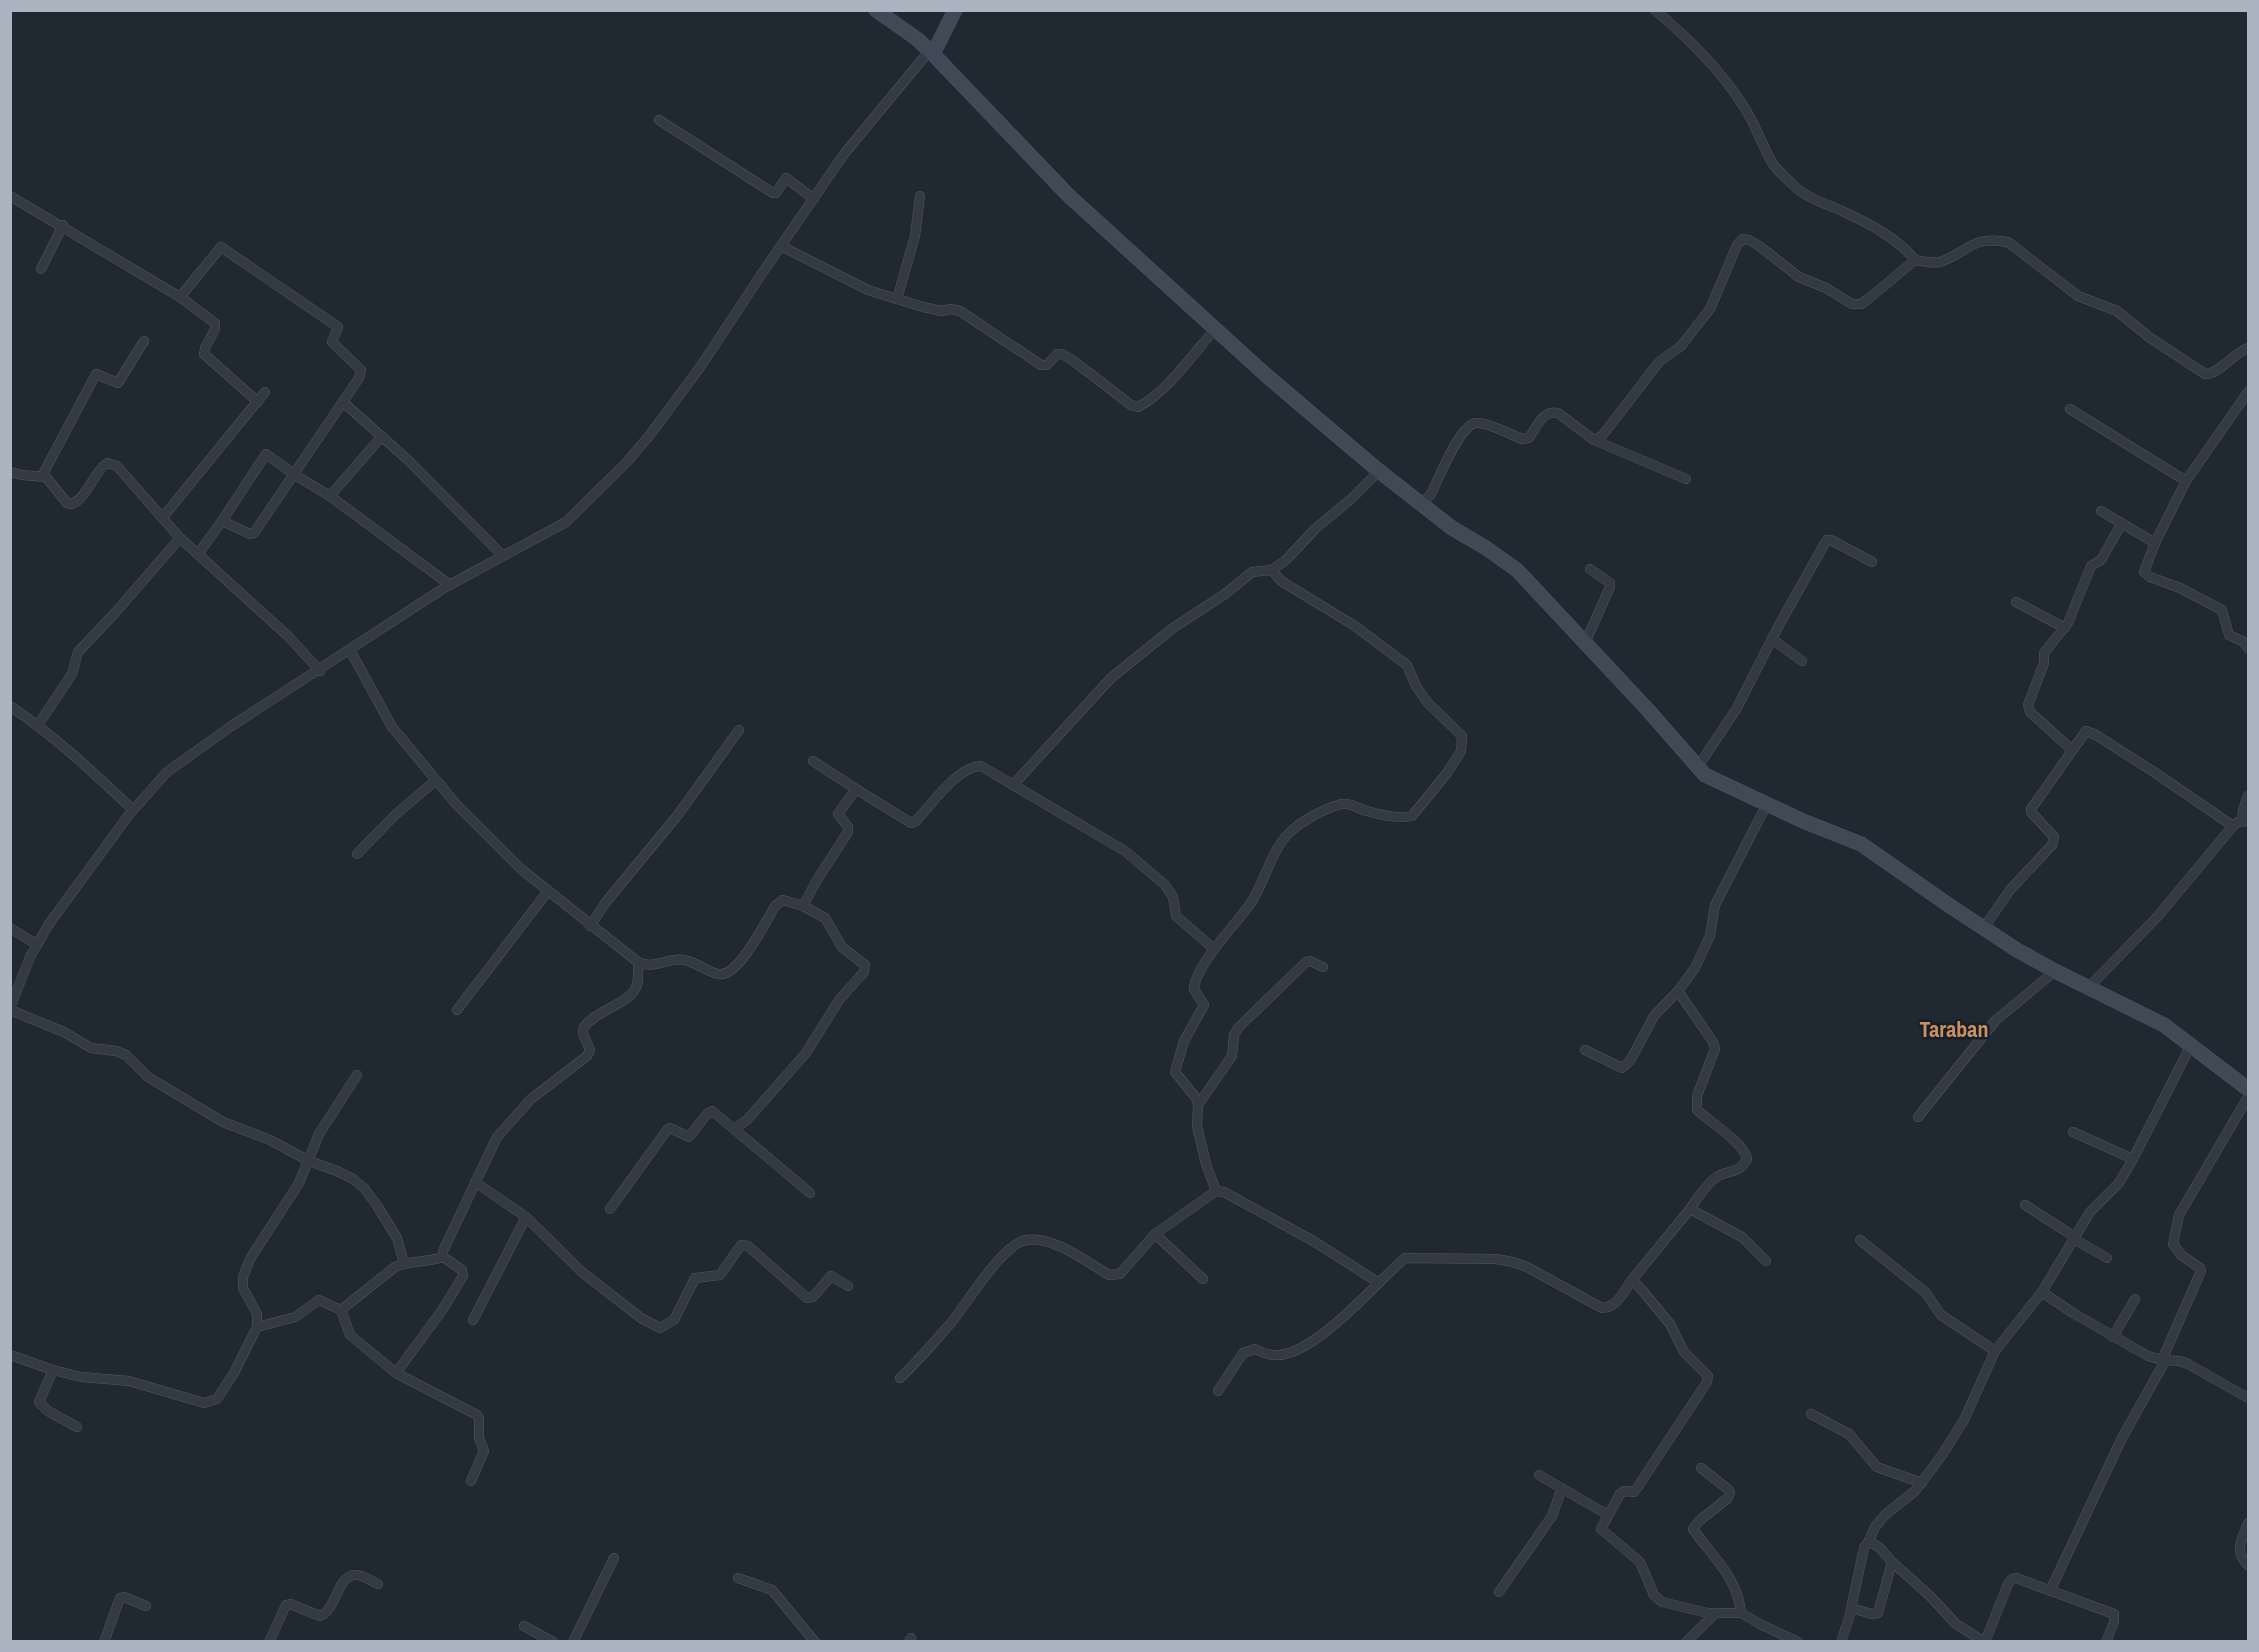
<svg xmlns="http://www.w3.org/2000/svg" width="2259" height="1652" font-family="'Archivo Narrow',sans-serif">
<style>
.lines{fill:none;stroke-linecap:round;stroke-linejoin:round}
.street-casing{stroke:#515762;stroke-width:10}
.secondary-casing{stroke:#515762;stroke-width:15}
.street{stroke:#333a43;stroke-width:9}
.secondary{stroke:#424956;stroke-width:14}
.labels{text-anchor:middle;dominant-baseline:central;stroke-width:5;stroke-linejoin:round;paint-order:stroke}
.quarter-label{font-size:22px;font-weight:bold;fill:#c79162;stroke:#191f28}
</style>
<rect width="100%" height="100%" fill="#202832"/>
<g class="lines">
<g class="street-casing">
<g id="street">
<path d="M 1655,10 C 1689,39 1720,69 1744,107 C 1756,125 1762,146 1773,164 C 1778,171 1786,178 1792,184 C 1805,197 1823,203 1840,210 C 1868,223 1895,236 1915,260 C 1923,261 1932,264 1940,262 C 1969,252 1972,235 2008,242 L 2078,296 L 2117,311 L 2149,337 L 2205,374 C 2218,375 2234,353 2248,348"/>
<path d="M 659,120 L 773,193 L 776,193 L 786,178 L 814,199"/>
<path d="M 10,196 L 180,297 L 215,323 L 215,329 L 205,348 L 204,354 L 258,402"/>
<path d="M 781,246 L 868,290 L 923,307 L 941,311 L 951,309 L 960,311 L 1041,365 L 1047,365 L 1057,354 L 1062,354 L 1071,359 L 1131,405 L 1138,407 C 1167,392 1194,353 1216,328"/>
<path d="M 41,269 L 63,225"/>
<path d="M 180,297 L 221,247 L 338,327 L 332,342 L 361,370 L 359,378 L 254,533 L 250,534 L 222,521"/>
<path d="M 897,299 L 915,236 L 920,196"/>
<path d="M 2248,392 L 2186,481 L 2155,543 L 2144,572 L 2150,577 L 2180,588 L 2222,610 L 2229,635 L 2244,642 L 2248,648"/>
<path d="M 343,402 L 408,460 L 503,556"/>
<path d="M 2070,409 L 2186,481"/>
<path d="M 1594,440 L 1686,479"/>
<path d="M 10,472 L 22,475 L 46,477 L 67,503 L 72,504 C 88,497 93,473 107,463 L 117,466 L 180,538 L 288,636 L 320,671"/>
<path d="M 42,476 L 96,374 L 118,383 L 144,341"/>
<path d="M 330,496 L 450,585"/>
<path d="M 1421,504 C 1424,501 1428,497 1431,494 C 1439,479 1460,421 1478,423 C 1492,424 1509,434 1522,439 L 1529,438 C 1536,428 1543,409 1558,413 L 1594,440 L 1602,436 L 1659,362 L 1681,346 L 1710,309 L 1737,245 L 1743,239 L 1749,240 L 1758,245 L 1799,277 L 1826,288 L 1852,304 L 1861,304 L 1867,300 L 1915,260"/>
<path d="M 2101,511 L 2155,543"/>
<path d="M 163,517 L 265,392"/>
<path d="M 198,554 L 222,521 L 266,454 L 295,475 L 330,496 L 382,436"/>
<path d="M 2016,602 L 2065,628"/>
<path d="M 1772,639 L 1802,661"/>
<path d="M 1585,643 L 1610,587 L 1610,583 L 1590,569"/>
<path d="M 350,650 L 392,727 L 456,804 L 521,869 L 639,963 C 658,969 668,957 684,960 C 696,962 706,971 718,974 C 738,979 766,921 775,906 L 783,900 L 803,906 L 825,918 L 842,947 L 865,965 L 864,972 L 839,1000 L 806,1053 L 747,1120 L 734,1129 L 712,1111 L 707,1114 L 689,1137 L 670,1128 L 667,1130 L 610,1209"/>
<path d="M 10,706 C 55,736 94,773 133,810"/>
<path d="M 38,725 L 72,674 L 78,652 L 114,614 L 180,538"/>
<path d="M 2071,749 L 2030,712 L 2028,705 L 2044,663 L 2044,653 L 2068,623 L 2091,566 L 2101,560 L 2122,523"/>
<path d="M 813,761 L 856,789"/>
<path d="M 1697,768 L 1737,708 L 1778,627 L 1825,543 L 1827,540 L 1831,540 L 1872,562"/>
<path d="M 1013,785 L 1111,678 L 1173,628 L 1225,594 L 1252,572 L 1272,570 L 1286,560 L 1316,528 L 1351,499 L 1379,471"/>
<path d="M 2242,820 L 2243,810 L 2248,796"/>
<path d="M 357,854 L 395,815 L 435,781"/>
<path d="M 803,906 L 817,880 L 848,832 L 848,827 L 838,814 L 856,789 L 911,823 L 916,821 C 931,805 958,766 981,766 L 1125,851 L 1165,885 L 1173,897 L 1176,916 L 1214,949"/>
<path d="M 590,926 L 606,902 L 677,816 L 739,730"/>
<path d="M 10,928 L 36,944"/>
<path d="M 1983,929 L 2010,890 L 2052,845 L 2054,837 L 2031,812 L 2031,809 L 2086,731 L 2096,735 L 2154,772 L 2233,826"/>
<path d="M 2089,987 L 2158,916 L 2233,826 L 2238,822 L 2248,821"/>
<path d="M 1678,991 L 1713,1042 L 1715,1049 L 1697,1096 L 1697,1110 C 1709,1121 1745,1144 1747,1159 C 1739,1175 1726,1169 1715,1178 C 1705,1186 1697,1199 1690,1209"/>
<path d="M 10,1008 L 30,957 L 49,924 L 128,816 L 167,772 L 230,727 L 444,588 L 566,522 L 626,463 L 649,436 L 701,366 L 763,272 L 844,154 L 930,50"/>
<path d="M 10,1010 L 64,1032 L 91,1048 L 116,1051 L 126,1055 L 148,1077 L 223,1122 L 270,1140 L 309,1161 L 337,1171 L 353,1179 L 364,1188 L 376,1204 L 397,1238 L 404,1263"/>
<path d="M 457,1010 L 548,891"/>
<path d="M 2191,1045 L 2133,1159 L 2119,1183 L 2090,1212 L 2042,1292 L 2073,1313 L 2148,1356 L 2162,1360 L 2180,1361 L 2188,1364 L 2248,1398"/>
<path d="M 1585,1050 L 1622,1068 L 1630,1061 L 1654,1016 L 1678,991 L 1695,968 L 1710,936 L 1715,905 L 1767,804"/>
<path d="M 1198,1105 L 1232,1056 L 1234,1035 L 1239,1027 L 1306,962 L 1310,961 L 1323,967"/>
<path d="M 1918,1117 L 1996,1020 L 2055,971"/>
<path d="M 734,1129 L 810,1193"/>
<path d="M 2073,1132 L 2133,1159"/>
<path d="M 475,1182 L 526,1217 L 582,1272 L 641,1318 L 660,1328 L 674,1320 L 695,1278 L 720,1275 L 741,1245 L 748,1246 L 807,1298 L 813,1297 L 831,1276 L 848,1286"/>
<path d="M 1216,1191 L 1206,1164 L 1197,1126 L 1198,1105 L 1196,1098 L 1175,1072 L 1184,1041 L 1204,1005 L 1194,989 C 1195,964 1241,920 1254,898 C 1266,877 1272,850 1289,833 C 1301,821 1324,809 1341,804 C 1349,802 1359,809 1367,811 C 1381,815 1399,819 1412,816 L 1447,773 L 1461,751 L 1462,736 L 1427,702 L 1416,686 L 1407,665 L 1355,626 L 1281,581 L 1272,570"/>
<path d="M 2025,1205 L 2075,1237"/>
<path d="M 1155,1234 L 1203,1279"/>
<path d="M 2074,1239 L 2107,1258"/>
<path d="M 1860,1240 L 1925,1292 L 1941,1315 L 1995,1351"/>
<path d="M 1766,1261 L 1742,1237 L 1690,1209 L 1632,1280 L 1642,1290 L 1670,1324 L 1684,1352 L 1708,1376 L 1707,1382 L 1637,1488 L 1634,1492 L 1624,1491 L 1620,1494 L 1601,1529 L 1640,1562 L 1654,1595 L 1662,1602 L 1708,1613 L 1741,1613 L 1762,1625 L 1798,1642"/>
<path d="M 341,1310 L 350,1335 L 396,1373 L 477,1415 L 479,1418 L 479,1438 L 484,1451 L 471,1481"/>
<path d="M 473,1320 L 526,1217"/>
<path d="M 257,1327 L 295,1317 L 319,1300 L 341,1310 L 395,1267 C 410,1260 425,1263 443,1257"/>
<path d="M 2113,1337 L 2135,1299"/>
<path d="M 10,1355 L 53,1370 L 81,1377 L 129,1381 L 204,1403 L 217,1399 L 234,1373 L 257,1327 L 257,1314 L 243,1288 L 243,1277 L 250,1259 L 299,1183 L 319,1134 L 357,1075"/>
<path d="M 2162,1360 L 2201,1271 L 2200,1268 L 2181,1255 L 2173,1244 L 2179,1215 L 2248,1097"/>
<path d="M 53,1370 L 39,1402 L 48,1411 L 77,1427"/>
<path d="M 396,1373 L 443,1309 L 463,1276 L 462,1270 L 443,1257 L 443,1251 L 497,1137 L 531,1099 L 587,1056 L 590,1050 C 588,1044 583,1037 583,1032 C 582,1017 625,1005 634,991 C 640,984 637,972 639,963"/>
<path d="M 900,1378 C 918,1361 934,1342 950,1324 C 967,1304 1002,1244 1026,1240 C 1052,1235 1087,1262 1109,1275 L 1120,1274 L 1155,1234 L 1216,1191 L 1224,1192 L 1315,1242 L 1379,1283"/>
<path d="M 1218,1391 L 1243,1353 L 1255,1349 C 1262,1352 1269,1356 1277,1355 C 1315,1355 1377,1282 1405,1258 L 1496,1259 L 1513,1262 L 1527,1267 L 1602,1308 C 1618,1307 1623,1292 1632,1280"/>
<path d="M 1811,1414 L 1849,1434 L 1877,1467 L 1922,1483"/>
<path d="M 1701,1468 L 1729,1490 L 1730,1493 L 1728,1498 L 1699,1521 L 1693,1529 C 1712,1556 1738,1578 1741,1613"/>
<path d="M 1539,1475 L 1608,1515"/>
<path d="M 2248,1523 C 2242,1540 2233,1551 2248,1565"/>
<path d="M 1869,1541 L 1875,1527 L 1885,1515 L 1915,1491 L 1942,1455 L 1964,1420 L 1995,1351 L 2042,1292"/>
<path d="M 738,1578 L 772,1590 L 815,1642"/>
<path d="M 2050,1591 L 2122,1438 L 2165,1361"/>
<path d="M 1499,1592 L 1552,1516 L 1562,1488"/>
<path d="M 1851,1608 L 1872,1614 L 1878,1613 L 1892,1562"/>
<path d="M 524,1626 L 553,1642"/>
<path d="M 104,1642 L 120,1598 L 124,1597 L 146,1606"/>
<path d="M 269,1642 L 286,1605 L 290,1604 L 320,1616 C 336,1611 338,1573 356,1575 C 363,1575 371,1581 378,1584"/>
<path d="M 573,1642 L 614,1558"/>
<path d="M 909,1642 L 911,1638"/>
<path d="M 1686,1642 L 1716,1613"/>
<path d="M 1841,1642 L 1849,1618 L 1864,1548 L 1869,1541 L 1880,1548 L 1892,1562 L 1930,1596 L 1956,1624 L 1981,1640 L 1987,1637 L 2008,1584 L 2012,1579 L 2016,1578 L 2114,1614 L 2114,1622 L 2106,1642"/>
</g>
</g>
<g class="secondary-casing">
<g id="secondary">
<path d="M 876,10 L 917,39 L 933,54 L 1068,195 L 1267,376 L 1379,471 L 1452,528 L 1486,548 L 1517,570 L 1648,710 L 1705,775 L 1803,821 L 1861,844 L 1950,906 L 2017,950 L 2055,971 L 2164,1025 L 2248,1089"/>
<path d="M 933,54 L 955,10"/>
</g>
</g>
<use href="#street" class="street"/>
<use href="#secondary" class="secondary"/>
</g>
<g class="labels">
<g class="quarter-label">
<text x="1954" y="1029">Taraban</text>
</g>
</g>
<rect width="2259" height="1652" fill="none" stroke="#adb4c1" stroke-width="24"/>
</svg>
